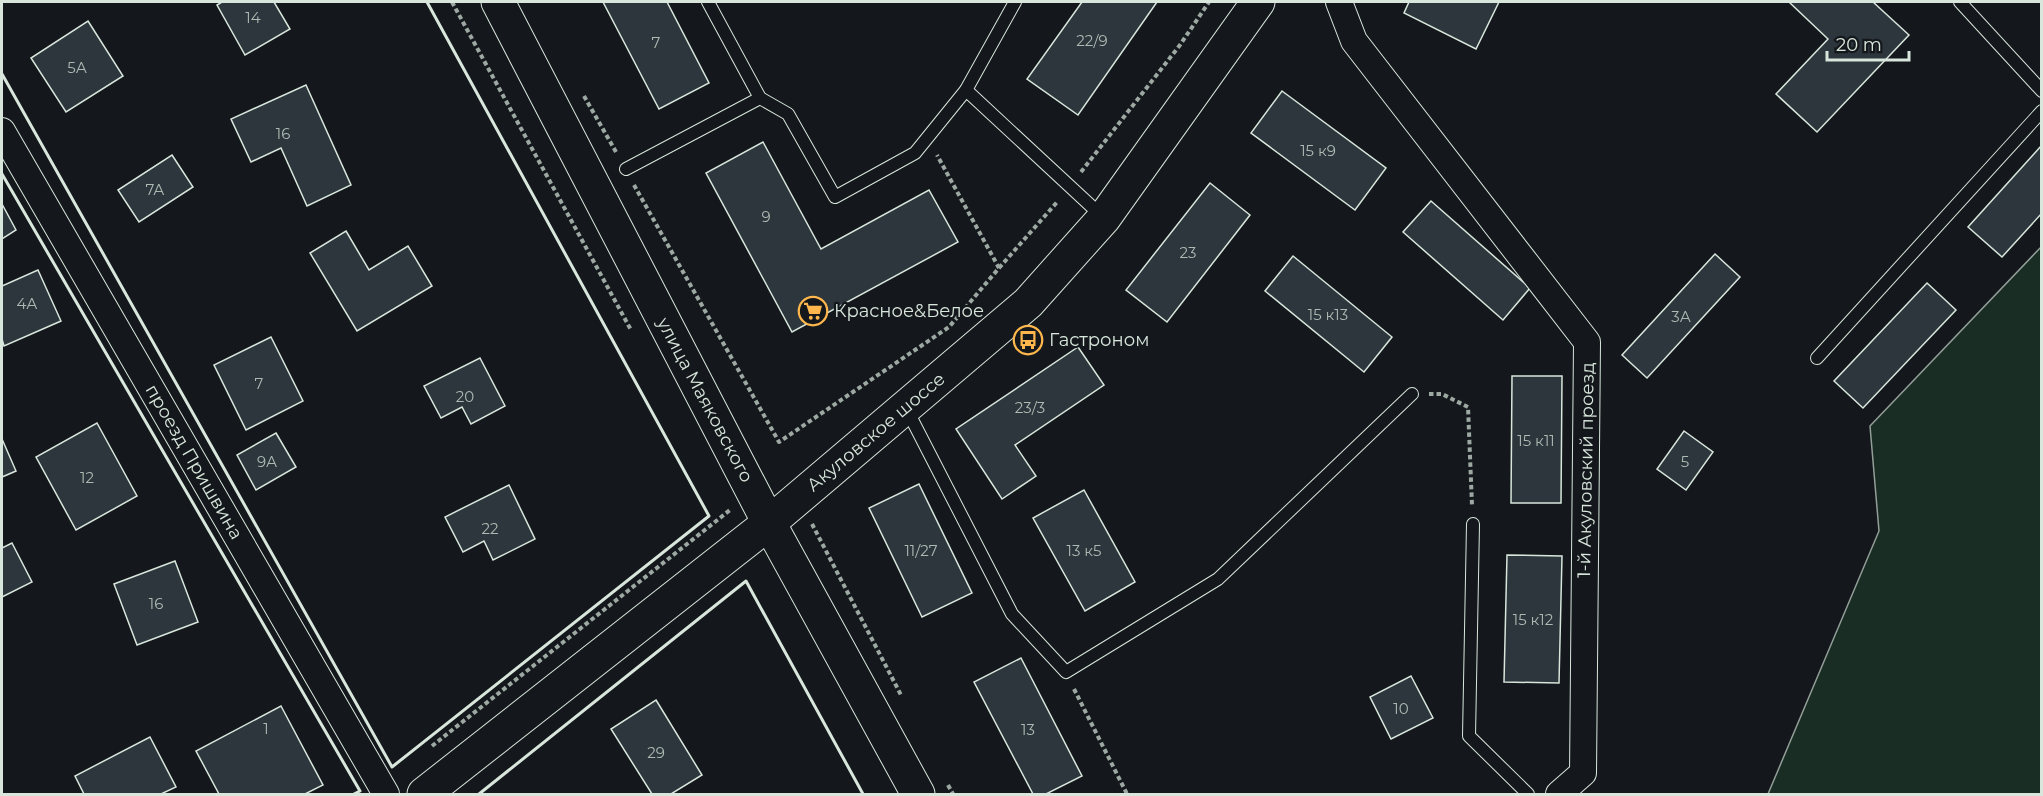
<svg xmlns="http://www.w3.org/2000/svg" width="2043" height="796" font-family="Montserrat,sans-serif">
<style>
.green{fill:#1a2d24;stroke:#939e99;stroke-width:1.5}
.building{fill:#2c363c;stroke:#d8e6dc;stroke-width:1.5}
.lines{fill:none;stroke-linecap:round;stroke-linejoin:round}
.lane-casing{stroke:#d8e6dc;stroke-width:14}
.street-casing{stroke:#d8e6dc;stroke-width:28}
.secondary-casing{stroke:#d8e6dc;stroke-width:35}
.path{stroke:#9da8a2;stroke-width:4;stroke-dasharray:4.5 3;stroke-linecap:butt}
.lane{stroke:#14181c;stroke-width:12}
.street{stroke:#14181c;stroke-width:26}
.secondary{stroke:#14181c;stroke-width:33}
.wall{stroke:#d8e6dc;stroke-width:3}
.labels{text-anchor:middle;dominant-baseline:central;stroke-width:4.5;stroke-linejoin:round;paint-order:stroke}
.number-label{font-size:15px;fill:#adbab4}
.poi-label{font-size:18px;fill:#d8e6dc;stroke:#14181c;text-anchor:start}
.street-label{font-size:18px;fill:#d8e6dc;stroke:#14181c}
</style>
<rect width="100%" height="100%" fill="#14181c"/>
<path class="green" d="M 2041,247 L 2041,794 L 1768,794 L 1879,531 L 1870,426 Z"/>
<g class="building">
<path d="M 222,2 L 274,2 L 290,29 L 245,55 L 217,5 Z"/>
<path d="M 603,2 L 667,2 L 709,83 L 659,109 Z"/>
<path d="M 1082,2 L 1157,2 L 1078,115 L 1027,79 Z"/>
<path d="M 1409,2 L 1499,2 L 1476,49 L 1404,13 Z"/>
<path d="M 1789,2 L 1873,2 L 1909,35 L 1817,132 L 1776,94 L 1828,39 Z"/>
<path d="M 88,21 L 123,76 L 66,112 L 31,58 Z"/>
<path d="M 306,85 L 351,185 L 307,206 L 281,148 L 251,162 L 231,119 Z"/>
<path d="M 1282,91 L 1386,168 L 1355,210 L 1251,133 Z"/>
<path d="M 763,142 L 821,249 L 929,190 L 958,242 L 792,332 L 706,173 Z"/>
<path d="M 2042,145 L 2042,213 L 2002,257 L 1968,227 Z"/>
<path d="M 172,155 L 193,187 L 139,222 L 118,190 Z"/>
<path d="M 1210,183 L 1250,215 L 1167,322 L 1126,290 Z"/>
<path d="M 1431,201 L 1530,288 L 1503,320 L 1403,232 Z"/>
<path d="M 2,204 L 16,230 L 2,239 Z"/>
<path d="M 346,231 L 369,270 L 408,246 L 432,286 L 357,331 L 310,253 Z"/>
<path d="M 1715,254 L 1740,277 L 1647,378 L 1622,355 Z"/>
<path d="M 1293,256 L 1392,337 L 1364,372 L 1265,291 Z"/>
<path d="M 38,270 L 61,321 L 4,346 L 2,339 L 2,286 Z"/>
<path d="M 1927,283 L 1956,310 L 1863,408 L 1834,381 Z"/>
<path d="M 271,337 L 303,401 L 246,430 L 214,365 Z"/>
<path d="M 1078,347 L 1104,385 L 1015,445 L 1036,476 L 1002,499 L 956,429 Z"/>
<path d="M 480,358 L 505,406 L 471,424 L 462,407 L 441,418 L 424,386 Z"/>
<path d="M 1512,376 L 1562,376 L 1561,503 L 1511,503 Z"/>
<path d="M 97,423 L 137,496 L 76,530 L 36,457 Z"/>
<path d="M 1684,431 L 1713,452 L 1686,490 L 1657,469 Z"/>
<path d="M 276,433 L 296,467 L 256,490 L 237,455 Z"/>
<path d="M 2,439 L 16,471 L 2,477 Z"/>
<path d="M 919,484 L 972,593 L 922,617 L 869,508 Z"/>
<path d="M 509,485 L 535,539 L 493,560 L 484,541 L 463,552 L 445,517 Z"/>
<path d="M 1084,490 L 1135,582 L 1085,611 L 1033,518 Z"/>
<path d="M 12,543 L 32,582 L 2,597 L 2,548 Z"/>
<path d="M 1507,555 L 1562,556 L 1559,683 L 1504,682 Z"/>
<path d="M 175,561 L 198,622 L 137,645 L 114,584 Z"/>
<path d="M 1021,658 L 1082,776 L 1046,794 L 1033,794 L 974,682 Z"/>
<path d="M 1411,676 L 1433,718 L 1391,739 L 1370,697 Z"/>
<path d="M 656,700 L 702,775 L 671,794 L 652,794 L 611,729 Z"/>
<path d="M 281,706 L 323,785 L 305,794 L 219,794 L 196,751 Z"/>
<path d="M 150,737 L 176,787 L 161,794 L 84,794 L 75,776 Z"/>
</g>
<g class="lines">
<g class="lane-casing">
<g id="lane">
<path d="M 1960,2 L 2042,91"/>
<path d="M 966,90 L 1104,218"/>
<path d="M 760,98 L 788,114 L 835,197 L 915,153 L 966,90 L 1015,2"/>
<path d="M 626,169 L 760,98 L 708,2"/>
<path d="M 1817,358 L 2042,111"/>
<path d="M 906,408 L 1012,614 L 1066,672 L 1218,579 L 1412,394"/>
<path d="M 1473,524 L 1469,736 L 1528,794"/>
</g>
</g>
<g class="street-casing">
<g id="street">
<path d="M 1339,2 L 1354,41 L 1587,342 L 1583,773 L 1559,794"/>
<path d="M 2,131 L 386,794"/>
</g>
</g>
<g class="secondary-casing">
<g id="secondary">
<path d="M 498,2 L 769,523 L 918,794"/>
<path d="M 424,794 L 769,523 L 1028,303 L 1104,218 L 1258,2"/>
</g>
</g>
<g class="path">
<path d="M 452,2 L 631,330"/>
<path d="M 584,96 L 616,152"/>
<path d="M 1081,172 L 1180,45 L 1209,2"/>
<path d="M 634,185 L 779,442 L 949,327 L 999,268 L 937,155"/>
<path d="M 999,268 L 1058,201"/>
<path d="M 1429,394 L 1442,394 L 1468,407 L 1472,505"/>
<path d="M 812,524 L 901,695"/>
<path d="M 1074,689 L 1127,794"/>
<path d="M 432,746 L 730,510"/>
<path d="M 948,785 L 953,794"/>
</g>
<use href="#lane" class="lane"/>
<use href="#street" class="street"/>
<use href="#secondary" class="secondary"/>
<g class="wall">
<path d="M 2,74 L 392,767 L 709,516 L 427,2"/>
<path d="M 2,174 L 360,791 L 354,794"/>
<path d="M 479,794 L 746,581 L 863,794"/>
</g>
</g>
<defs>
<g id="supermarket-ring" transform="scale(1.5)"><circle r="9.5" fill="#14181c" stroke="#ffb74d" stroke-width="1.5"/><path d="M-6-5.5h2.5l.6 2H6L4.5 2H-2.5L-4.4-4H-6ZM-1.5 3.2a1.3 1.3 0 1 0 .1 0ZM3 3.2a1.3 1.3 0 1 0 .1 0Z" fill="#ffb74d"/></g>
<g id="bus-ring" transform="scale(1.5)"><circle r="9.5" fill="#14181c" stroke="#ffb74d" stroke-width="1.5"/><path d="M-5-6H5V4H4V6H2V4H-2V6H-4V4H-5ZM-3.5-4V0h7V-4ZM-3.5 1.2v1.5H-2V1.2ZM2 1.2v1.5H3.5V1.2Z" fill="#ffb74d"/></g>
</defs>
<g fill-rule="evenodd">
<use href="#supermarket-ring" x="813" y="311"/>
<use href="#bus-ring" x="1028" y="340"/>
</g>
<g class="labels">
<g class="number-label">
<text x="253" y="17">14</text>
<text x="1092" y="40">22/9</text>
<text x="656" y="42">7</text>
<text x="77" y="67">5А</text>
<text x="283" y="133">16</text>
<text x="1318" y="150">15 к9</text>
<text x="155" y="189">7А</text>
<text x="766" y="216">9</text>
<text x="1188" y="252">23</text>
<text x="27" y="303">4А</text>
<text x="1328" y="314">15 к13</text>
<text x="1681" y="316">3А</text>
<text x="259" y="383">7</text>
<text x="465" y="396">20</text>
<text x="1030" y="407">23/3</text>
<text x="1536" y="440">15 к11</text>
<text x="267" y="461">9А</text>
<text x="1685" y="461">5</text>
<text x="87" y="477">12</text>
<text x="490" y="528">22</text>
<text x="921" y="550">11/27</text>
<text x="1084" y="550">13 к5</text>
<text x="156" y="603">16</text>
<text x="1533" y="619">15 к12</text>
<text x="1401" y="708">10</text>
<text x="266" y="728">1</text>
<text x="1028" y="729">13</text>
<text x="656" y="752">29</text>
</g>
<g class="poi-label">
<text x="834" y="311">Красное&amp;Белое</text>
<text x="1049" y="340">Гастроном</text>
</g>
<g class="street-label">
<text transform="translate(705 400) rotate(62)">улица Маяковского</text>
<text transform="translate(876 432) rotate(-40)">Акуловское шоссе</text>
<text transform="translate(194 462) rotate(60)">проезд Пришвина</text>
<text transform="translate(1586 470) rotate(-89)">1-й Акуловский проезд</text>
</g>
</g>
<rect width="2043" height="796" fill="none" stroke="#d8e6dc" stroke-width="6"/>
<path d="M1827 51v9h82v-9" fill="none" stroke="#d8e6dc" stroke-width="3"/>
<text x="1836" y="51" font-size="18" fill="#d8e6dc" stroke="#14181c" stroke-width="4.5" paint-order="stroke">20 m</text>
</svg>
